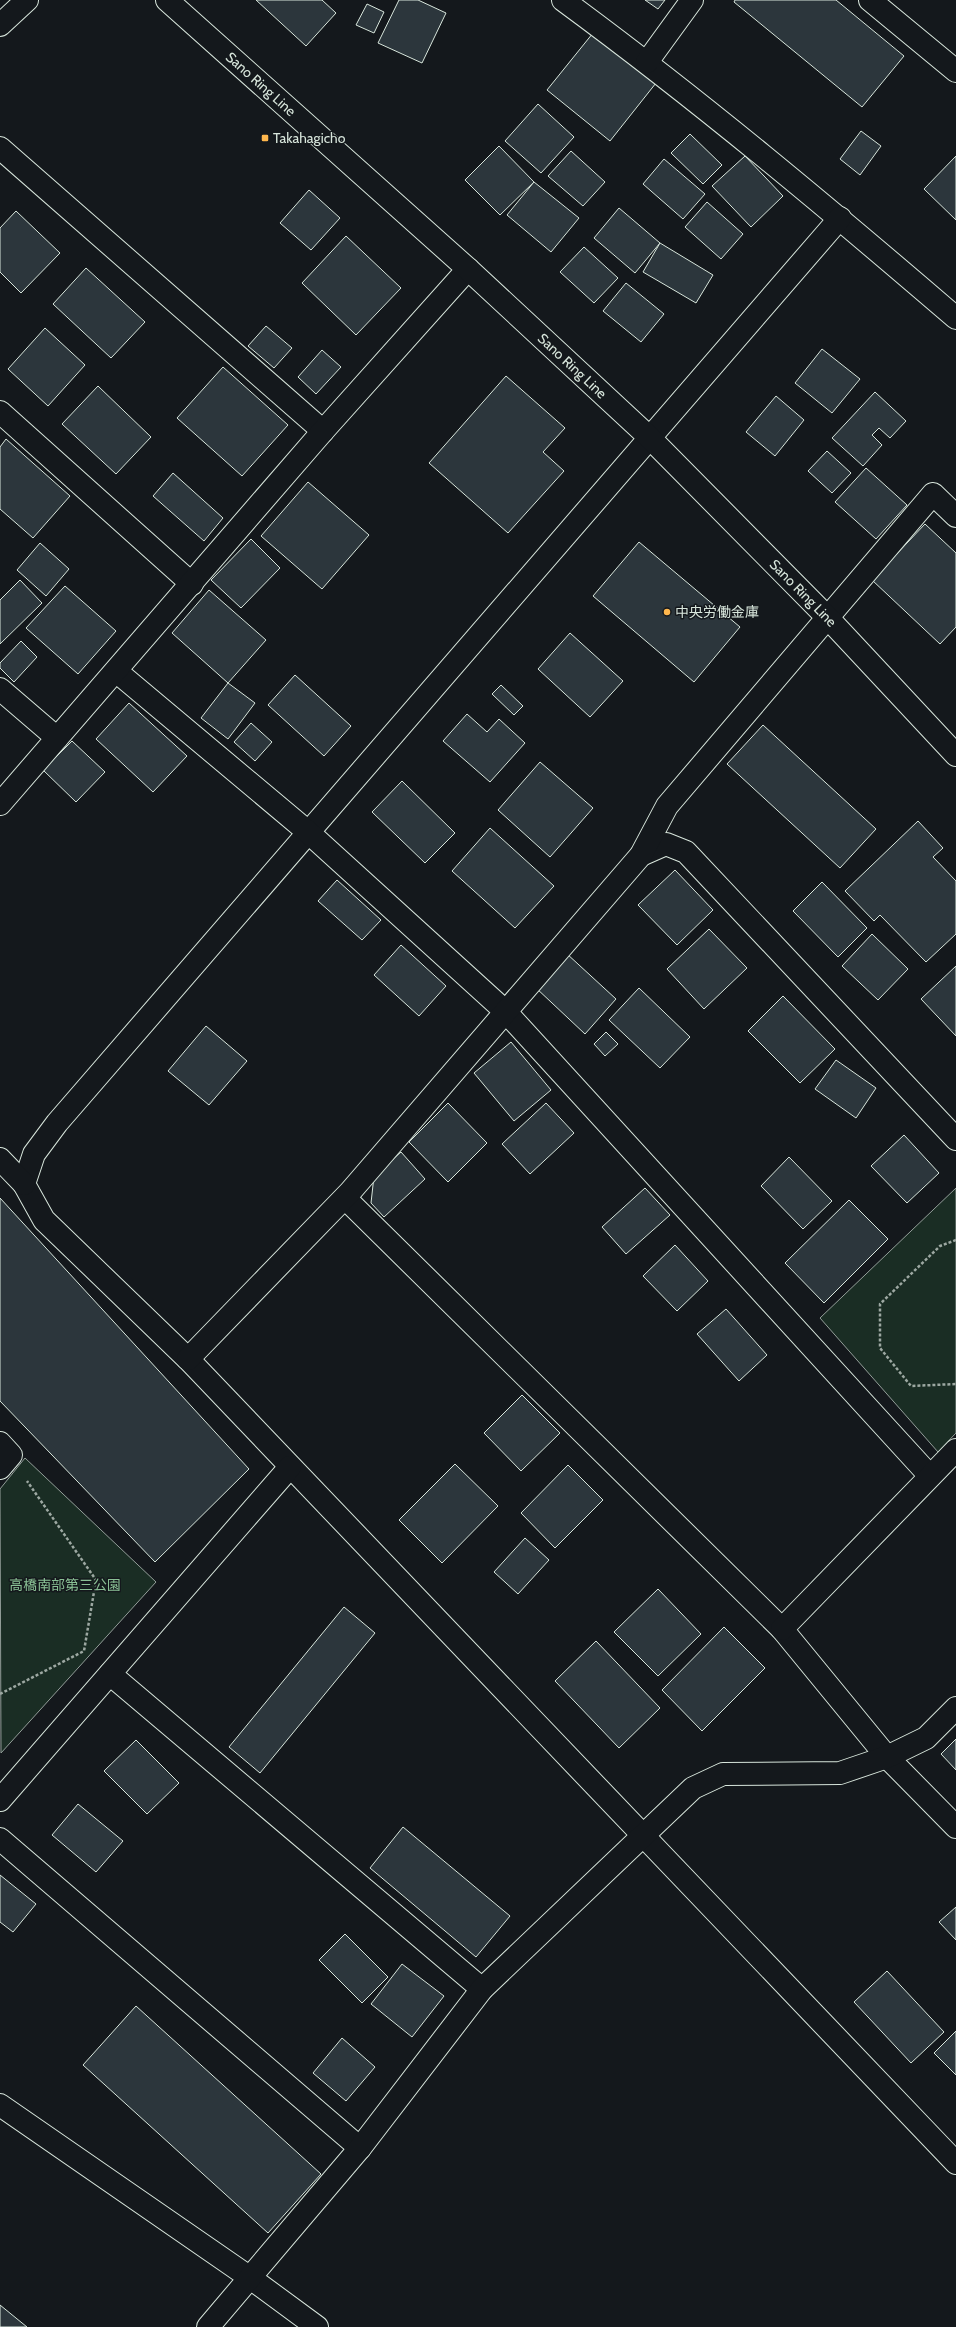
<svg xmlns="http://www.w3.org/2000/svg" width="956" height="2327" font-family="Cabin,'Noto Sans JP',sans-serif">
<style>
.green{fill:#1a2d24;stroke:#939e99}
.building{fill:#2c363c;stroke:#d8e6dc}
.lines{fill:none;stroke-linecap:round;stroke-linejoin:round}
.minor-casing{stroke:#d8e6dc;stroke-width:24}
.major-casing{stroke:#d8e6dc;stroke-width:24}
.path{stroke:#9da8a2;stroke-width:2.5;stroke-dasharray:3 2;stroke-linecap:butt}
.minor{stroke:#14181c;stroke-width:22}
.major{stroke:#14181c;stroke-width:22}
.poi-dot{fill:#ffb74d;stroke:#14181c;stroke-width:1.5}
.labels{text-anchor:middle;dominant-baseline:central;stroke-width:3;stroke-linejoin:round;paint-order:stroke}
.street-label{font-size:14px;fill:#d8e6dc;stroke:#14181c}
.poi-label{font-size:14px;fill:#d8e6dc;stroke:#14181c;text-anchor:start}
.park-label{font-size:14px;fill:#8ac095;stroke:#14181c}
</style>
<rect width="100%" height="100%" fill="#14181c"/>
<g class="green">
<path d="M 956,1188 L 956,1433 L 938,1452 L 820,1318 Z"/>
<path d="M 25,1458 L 156,1582 L 1,1753 L 0,1489 Z"/>
</g>
<g class="building">
<path d="M 256,0 L 322,0 L 336,13 L 306,46 Z"/>
<path d="M 399,0 L 418,0 L 446,13 L 422,63 L 378,43 Z"/>
<path d="M 645,0 L 665,0 L 658,9 Z"/>
<path d="M 735,0 L 836,0 L 904,56 L 862,107 L 734,2 Z"/>
<path d="M 367,4 L 384,12 L 374,33 L 356,25 Z"/>
<path d="M 593,33 L 656,83 L 610,141 L 547,90 Z"/>
<path d="M 538,104 L 574,137 L 541,173 L 505,141 Z"/>
<path d="M 861,131 L 881,146 L 860,175 L 840,159 Z"/>
<path d="M 690,134 L 722,165 L 703,184 L 671,153 Z"/>
<path d="M 499,146 L 534,182 L 500,215 L 465,180 Z"/>
<path d="M 571,151 L 605,182 L 583,206 L 548,176 Z"/>
<path d="M 745,156 L 783,196 L 751,227 L 712,186 Z"/>
<path d="M 956,156 L 956,220 L 924,189 Z"/>
<path d="M 664,159 L 705,194 L 683,219 L 643,184 Z"/>
<path d="M 534,182 L 579,218 L 551,252 L 507,215 Z"/>
<path d="M 309,190 L 340,218 L 311,250 L 280,223 Z"/>
<path d="M 707,202 L 743,234 L 721,259 L 685,227 Z"/>
<path d="M 619,208 L 660,243 L 635,273 L 594,238 Z"/>
<path d="M 16,211 L 60,253 L 21,293 L 0,272 L 0,228 Z"/>
<path d="M 346,236 L 401,288 L 356,335 L 302,283 Z"/>
<path d="M 660,243 L 713,275 L 696,303 L 643,272 Z"/>
<path d="M 584,247 L 618,278 L 594,303 L 560,272 Z"/>
<path d="M 86,268 L 145,322 L 111,358 L 53,304 Z"/>
<path d="M 626,283 L 664,314 L 641,342 L 603,311 Z"/>
<path d="M 266,326 L 292,348 L 274,368 L 248,346 Z"/>
<path d="M 45,328 L 85,365 L 48,406 L 8,369 Z"/>
<path d="M 822,349 L 860,379 L 832,413 L 795,383 Z"/>
<path d="M 322,350 L 341,367 L 316,394 L 298,377 Z"/>
<path d="M 223,367 L 288,425 L 242,476 L 177,418 Z"/>
<path d="M 506,376 L 565,428 L 543,452 L 564,471 L 508,533 L 429,463 Z"/>
<path d="M 98,386 L 151,437 L 116,474 L 62,424 Z"/>
<path d="M 875,392 L 906,421 L 890,438 L 879,428 L 872,435 L 882,445 L 863,466 L 832,438 Z"/>
<path d="M 776,396 L 804,420 L 775,456 L 746,432 Z"/>
<path d="M 6,439 L 70,496 L 33,538 L 0,509 L 0,447 Z"/>
<path d="M 827,451 L 851,473 L 832,493 L 808,471 Z"/>
<path d="M 866,468 L 907,505 L 876,539 L 835,502 Z"/>
<path d="M 173,473 L 223,518 L 204,541 L 153,496 Z"/>
<path d="M 308,482 L 369,535 L 322,589 L 261,536 Z"/>
<path d="M 925,524 L 956,553 L 956,627 L 940,644 L 872,580 Z"/>
<path d="M 251,539 L 280,568 L 241,608 L 211,580 Z"/>
<path d="M 639,542 L 740,627 L 694,682 L 593,596 Z"/>
<path d="M 40,543 L 69,569 L 46,596 L 17,570 Z"/>
<path d="M 20,580 L 42,603 L 0,644 L 0,600 Z"/>
<path d="M 65,586 L 116,631 L 78,674 L 26,628 Z"/>
<path d="M 209,590 L 266,640 L 228,683 L 172,633 Z"/>
<path d="M 570,633 L 623,681 L 590,717 L 538,669 Z"/>
<path d="M 21,641 L 37,657 L 14,682 L 0,668 L 0,663 Z"/>
<path d="M 295,675 L 351,726 L 324,756 L 268,705 Z"/>
<path d="M 228,683 L 255,703 L 228,739 L 201,718 Z"/>
<path d="M 501,685 L 523,706 L 514,715 L 492,694 Z"/>
<path d="M 129,703 L 187,756 L 153,792 L 96,739 Z"/>
<path d="M 467,714 L 487,732 L 499,719 L 525,743 L 490,782 L 443,741 Z"/>
<path d="M 251,723 L 272,742 L 255,761 L 234,742 Z"/>
<path d="M 763,725 L 876,829 L 840,868 L 727,764 Z"/>
<path d="M 72,741 L 105,772 L 76,802 L 43,770 Z"/>
<path d="M 540,762 L 593,808 L 550,857 L 498,810 Z"/>
<path d="M 402,781 L 455,833 L 425,863 L 372,812 Z"/>
<path d="M 918,821 L 943,848 L 933,857 L 956,881 L 956,934 L 926,962 L 880,915 L 874,921 L 845,891 Z"/>
<path d="M 490,828 L 554,886 L 515,928 L 452,871 Z"/>
<path d="M 675,870 L 713,910 L 677,945 L 638,905 Z"/>
<path d="M 337,880 L 381,920 L 362,940 L 318,901 Z"/>
<path d="M 822,882 L 867,928 L 838,957 L 793,911 Z"/>
<path d="M 709,929 L 747,968 L 704,1009 L 667,969 Z"/>
<path d="M 872,934 L 908,969 L 878,1000 L 842,966 Z"/>
<path d="M 401,945 L 446,986 L 419,1016 L 374,975 Z"/>
<path d="M 566,953 L 616,999 L 585,1034 L 535,987 Z"/>
<path d="M 956,966 L 956,1036 L 921,999 Z"/>
<path d="M 639,988 L 690,1037 L 660,1068 L 609,1020 Z"/>
<path d="M 783,996 L 835,1049 L 800,1083 L 748,1031 Z"/>
<path d="M 206,1026 L 247,1061 L 209,1105 L 168,1071 Z"/>
<path d="M 606,1032 L 618,1044 L 605,1056 L 594,1044 Z"/>
<path d="M 511,1042 L 551,1090 L 514,1121 L 474,1073 Z"/>
<path d="M 836,1060 L 876,1088 L 856,1118 L 815,1089 Z"/>
<path d="M 448,1103 L 487,1143 L 448,1182 L 409,1142 Z"/>
<path d="M 546,1103 L 574,1133 L 530,1174 L 502,1144 Z"/>
<path d="M 904,1135 L 939,1173 L 907,1203 L 871,1166 Z"/>
<path d="M 401,1152 L 425,1179 L 384,1217 L 371,1203 L 374,1176 Z"/>
<path d="M 789,1157 L 832,1201 L 803,1229 L 761,1186 Z"/>
<path d="M 645,1188 L 670,1215 L 626,1254 L 602,1227 Z"/>
<path d="M 0,1198 L 249,1469 L 155,1562 L 0,1401 Z"/>
<path d="M 849,1200 L 888,1239 L 824,1303 L 785,1263 Z"/>
<path d="M 675,1245 L 708,1281 L 677,1311 L 643,1276 Z"/>
<path d="M 726,1309 L 767,1355 L 739,1381 L 697,1334 Z"/>
<path d="M 522,1395 L 560,1433 L 521,1471 L 484,1433 Z"/>
<path d="M 455,1464 L 498,1506 L 442,1563 L 399,1520 Z"/>
<path d="M 568,1465 L 603,1500 L 555,1548 L 521,1513 Z"/>
<path d="M 525,1538 L 549,1560 L 518,1594 L 494,1572 Z"/>
<path d="M 658,1589 L 701,1634 L 658,1676 L 614,1632 Z"/>
<path d="M 344,1607 L 375,1633 L 260,1773 L 229,1747 Z"/>
<path d="M 724,1627 L 765,1668 L 702,1731 L 662,1690 Z"/>
<path d="M 596,1641 L 660,1708 L 619,1748 L 555,1681 Z"/>
<path d="M 956,1739 L 956,1770 L 941,1754 Z"/>
<path d="M 136,1740 L 179,1783 L 147,1814 L 104,1771 Z"/>
<path d="M 78,1804 L 123,1841 L 96,1872 L 52,1835 Z"/>
<path d="M 403,1827 L 510,1916 L 476,1957 L 370,1868 Z"/>
<path d="M 0,1875 L 36,1904 L 13,1932 L 0,1922 Z"/>
<path d="M 956,1907 L 956,1940 L 939,1922 Z"/>
<path d="M 345,1934 L 388,1977 L 362,2003 L 319,1960 Z"/>
<path d="M 402,1964 L 444,1996 L 412,2037 L 371,2004 Z"/>
<path d="M 887,1971 L 944,2032 L 911,2063 L 854,2002 Z"/>
<path d="M 136,2006 L 321,2174 L 268,2233 L 83,2065 Z"/>
<path d="M 956,2031 L 956,2075 L 934,2053 Z"/>
<path d="M 342,2038 L 375,2067 L 346,2101 L 313,2073 Z"/>
<path d="M 0,2305 L 27,2327 L 0,2327 Z"/>
</g>
<g class="lines">
<g class="minor-casing">
<g id="minor">
<path d="M 563,0 C 699,100 828,208 956,318"/>
<path d="M 870,0 L 956,71"/>
<path d="M 0,25 L 27,0"/>
<path d="M 647,62 L 692,0"/>
<path d="M 0,148 L 323,431"/>
<path d="M 840,218 L 57,1123 L 34,1154 L 24,1184 L 44,1220 L 188,1359 L 956,2163"/>
<path d="M 0,412 L 192,584"/>
<path d="M 116,671 L 308,832 L 505,1011 L 930,1476"/>
<path d="M 0,689 L 57,738"/>
<path d="M 0,804 L 323,431 L 468,269"/>
<path d="M 641,855 L 666,844 L 686,852 L 956,1139"/>
<path d="M 0,1159 L 24,1184"/>
<path d="M 345,1198 L 782,1629 L 887,1757 L 956,1827"/>
<path d="M 188,1359 L 350,1192 L 641,855 L 667,806 L 933,494 L 956,516"/>
<path d="M 0,1443 L 11,1455 L 0,1468"/>
<path d="M 782,1629 L 956,1450"/>
<path d="M 110,1674 L 482,1989"/>
<path d="M 0,1800 L 290,1467"/>
<path d="M 0,1839 L 360,2148"/>
<path d="M 0,2105 L 249,2277 L 317,2327"/>
<path d="M 208,2327 L 360,2148 L 482,1989 L 693,1788 L 723,1774 L 840,1773 L 887,1757 L 926,1738 L 956,1708"/>
</g>
</g>
<g class="major-casing">
<g id="major">
<path id="s1" d="M 167,0 L 468,269 L 649,437 L 827,617 L 956,755"/>
</g>
</g>
<g class="path">
<path d="M 956,1240 L 940,1246 L 880,1304 L 880,1348 L 911,1386 L 956,1384"/>
<path d="M 0,1694 L 84,1651 L 96,1580 L 27,1481"/>
</g>
<use href="#minor" class="minor"/>
<use href="#major" class="major"/>
</g>
<g class="poi-dot">
<rect x="261" y="134" width="8" height="8" rx="2"/>
<circle cx="667" cy="612" r="4"/>
</g>
<g class="labels">
<g class="street-label">
<text stroke="none"><textPath href="#s1" startOffset="126">Sano Ring Line</textPath></text>
<text stroke="none"><textPath href="#s1" startOffset="546">Sano Ring Line</textPath></text>
<text stroke="none"><textPath href="#s1" startOffset="870">Sano Ring Line</textPath></text>
</g>
<g class="poi-label">
<text x="273" y="138">Takahagicho</text>
<text x="675" y="612">中央労働金庫</text>
</g>
<g class="park-label">
<text x="65" y="1585">高橋南部第三公園</text>
</g>
</g>
</svg>
